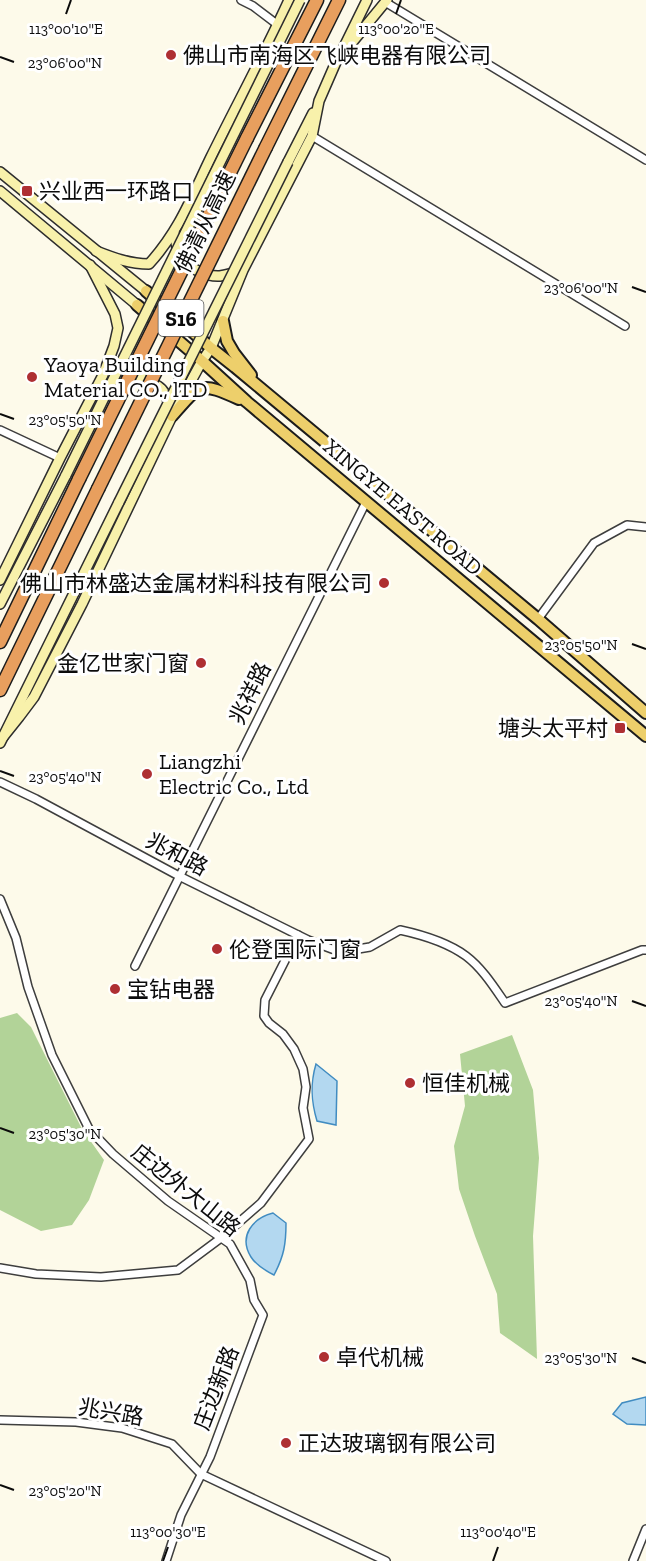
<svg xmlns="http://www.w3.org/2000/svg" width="646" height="1561" font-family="'Zilla Slab','Noto Sans SC',serif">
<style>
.forest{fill:#b2d398}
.water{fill:#b3d8f0;stroke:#418cc1;stroke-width:1.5}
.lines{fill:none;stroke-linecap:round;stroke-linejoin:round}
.street-casing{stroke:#3e3e3e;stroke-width:10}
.secondary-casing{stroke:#2d2d2d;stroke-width:12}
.primary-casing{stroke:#1c1c1c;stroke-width:14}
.highway-casing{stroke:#1c1c1c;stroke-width:15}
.street{stroke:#fff;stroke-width:7}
.secondary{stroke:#f8f1ab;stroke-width:9}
.primary{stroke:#edcf6b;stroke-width:10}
.highway{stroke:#e89f5e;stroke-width:12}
.secondary-bridge-casing{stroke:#2d2d2d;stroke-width:12;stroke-linecap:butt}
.highway-bridge-casing{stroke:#1c1c1c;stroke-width:15;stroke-linecap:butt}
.secondary-bridge{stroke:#f8f1ab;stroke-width:9}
.highway-bridge{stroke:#e89f5e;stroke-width:12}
.ticks{fill:none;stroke:#0b0b0b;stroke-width:2}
.poi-dot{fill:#ae2f33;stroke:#fff;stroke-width:2}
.labels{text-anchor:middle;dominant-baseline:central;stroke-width:6;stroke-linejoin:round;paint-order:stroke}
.shield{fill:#fff;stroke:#545454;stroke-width:1.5}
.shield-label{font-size:21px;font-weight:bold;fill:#0b0b0b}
.poi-label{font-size:22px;fill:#0b0b0b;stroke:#fff;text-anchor:start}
.street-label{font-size:22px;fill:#0b0b0b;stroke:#fff}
.ticks-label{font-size:15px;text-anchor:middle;fill:#0b0b0b;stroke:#fff;stroke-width:6;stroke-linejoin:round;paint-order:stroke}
</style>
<rect width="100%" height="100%" fill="#fdfaea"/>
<g class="forest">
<path d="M 17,1013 L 31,1027 L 82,1129 L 104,1160 L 89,1200 L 72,1225 L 41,1231 L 0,1210 L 0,1018 Z"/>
<path d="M 512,1035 L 533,1090 L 539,1158 L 533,1236 L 537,1359 L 500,1333 L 497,1294 L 475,1236 L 459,1189 L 454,1146 L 465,1106 L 460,1054 Z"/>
</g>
<g class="water">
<path d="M 316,1064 L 337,1081 L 336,1125 L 317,1121 C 311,1101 310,1084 316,1064 Z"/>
<path d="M 273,1213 L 286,1223 C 286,1244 284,1256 274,1275 C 266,1271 256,1265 251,1257 C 238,1236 253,1218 273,1213 Z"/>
<path d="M 646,1397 L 646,1425 L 627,1424 L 613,1414 L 622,1403 Z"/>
</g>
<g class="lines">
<g class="street-casing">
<g id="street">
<path d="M 241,0 L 253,6 L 278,25"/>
<path d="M 385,2 L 646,160"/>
<path d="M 312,136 L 625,326"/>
<path d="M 0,430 L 60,458"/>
<path d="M 538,619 L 594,543 L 627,525 L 646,527"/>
<path d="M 0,782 L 36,799 L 179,876 L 308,940 L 340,952 L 370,947 L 400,930 C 423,935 447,942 466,956 C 482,968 494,987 505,1003 L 642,950 L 646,950"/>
<path d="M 0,899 L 16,938 L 28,987 L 52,1055 L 89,1129 L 113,1154 L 168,1201 L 230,1244 L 250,1280 L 254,1300 L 263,1315 L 210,1457 L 181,1515 L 166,1561"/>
<path d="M 135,966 L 366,502"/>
<path d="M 0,1268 L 36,1274 L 101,1277 L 178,1270 L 221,1238 L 261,1203 L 309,1139 L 303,1108 L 306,1087 L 303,1069 L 294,1049 L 283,1034 L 269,1023 L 264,1016 L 265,1000 L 298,935"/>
<path d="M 0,1420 L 76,1422 L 122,1428 L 172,1444 L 201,1474 L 386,1561"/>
<path d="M 633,1561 L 646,1529"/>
</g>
</g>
<g class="secondary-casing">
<g id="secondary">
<path d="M 344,47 L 367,0"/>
<path d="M 288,162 L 313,113"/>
<path d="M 0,172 L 146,291"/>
<path d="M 0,191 L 137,305"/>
<path d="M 174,232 C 176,239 176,248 179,255 C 185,267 207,277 220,276 C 226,275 233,273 239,271"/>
<path d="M 96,251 C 114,258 130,264 149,264 C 180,230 192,196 211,157 C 237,104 265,53 289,0"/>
<path d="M 111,372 C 128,367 144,379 158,386 C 166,391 167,399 170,408"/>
<path d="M 0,580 L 60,458 L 103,375 L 114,346 L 118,328 L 115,314 L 90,265"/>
<path d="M 0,604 L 66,475"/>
<path d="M 3,737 L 19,717 L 34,697 L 82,604 L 172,416 L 202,361 L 211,348 L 243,270 L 312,136 L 319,101 L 336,62 L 387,0"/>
<path d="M 0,743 L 119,502"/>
</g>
</g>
<g class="primary-casing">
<g id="primary">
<path d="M 146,291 L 211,348 L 235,367 L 538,619 L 646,713"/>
<path d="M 137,305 L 202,361 L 247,402 L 646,736"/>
<path d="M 223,321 L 227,341 L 234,353 L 251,375"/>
<path d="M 172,416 C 200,384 199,381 239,399"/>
</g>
</g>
<g class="highway-casing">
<g id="highway">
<path d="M 247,138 L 317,0"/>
<path d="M 266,147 L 339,0"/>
<path d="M 0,642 L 79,479"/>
<path d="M 0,690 L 98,489"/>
</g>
</g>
<use href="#street" class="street"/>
<use href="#secondary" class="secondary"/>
<use href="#primary" class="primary"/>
<use href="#highway" class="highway"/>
<g class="secondary-bridge-casing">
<g id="secondary-bridge">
<path d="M 66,475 L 300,0"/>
<path d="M 119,502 L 288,162"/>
</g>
</g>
<g class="highway-bridge-casing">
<g id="highway-bridge">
<path d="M 79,479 L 247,138"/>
<path d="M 98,489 L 266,147"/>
</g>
</g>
<use href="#secondary-bridge" class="secondary-bridge"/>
<use href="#highway-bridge" class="highway-bridge"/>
</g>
<path class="ticks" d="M 66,14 L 71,0M 396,14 L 401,0M 0,57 L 14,62M 632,287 L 646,292M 0,414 L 14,419M 632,644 L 646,649M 0,771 L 14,776M 632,1001 L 646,1006M 0,1128 L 14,1133M 632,1358 L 646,1363M 0,1485 L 14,1490M 163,1561 L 168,1547M 493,1561 L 498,1547"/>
<g class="poi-dot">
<circle cx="171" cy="55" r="6"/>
<rect x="21" y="185" width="12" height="12" rx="3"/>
<circle cx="32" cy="377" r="6"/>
<circle cx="384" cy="583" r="6"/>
<circle cx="201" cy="663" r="6"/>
<rect x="614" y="722" width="12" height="12" rx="3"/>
<circle cx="147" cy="774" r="6"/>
<circle cx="217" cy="949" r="6"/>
<circle cx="115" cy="989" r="6"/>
<circle cx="410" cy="1083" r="6"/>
<circle cx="324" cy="1357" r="6"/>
<circle cx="286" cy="1443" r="6"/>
</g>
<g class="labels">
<rect class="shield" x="158.5" y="300" width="45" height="36" rx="4.5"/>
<g class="shield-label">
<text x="181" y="318">S16</text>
</g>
<g class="poi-label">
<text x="183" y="55">佛山市南海区飞峡电器有限公司</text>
<text x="39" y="191">兴业西一环路口</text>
<text x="44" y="364">Yaoya Building<tspan x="44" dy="25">Material CO., lTD</tspan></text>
<text x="372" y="583" text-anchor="end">佛山市林盛达金属材料科技有限公司</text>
<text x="189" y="663" text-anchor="end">金亿世家门窗</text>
<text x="608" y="728" text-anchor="end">塘头太平村</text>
<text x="159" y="761">Liangzhi<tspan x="159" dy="25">Electric Co., Ltd</tspan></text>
<text x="229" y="949">伦登国际门窗</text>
<text x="127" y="989">宝钻电器</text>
<text x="422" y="1083">恒佳机械</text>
<text x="336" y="1357">卓代机械</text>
<text x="298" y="1443">正达玻璃钢有限公司</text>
</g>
<g class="street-label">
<text transform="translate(205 222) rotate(-64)">佛清从高速</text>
<text transform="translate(403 507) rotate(40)">XINGYE EAST ROAD</text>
<text transform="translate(250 693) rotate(-64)">兆祥路</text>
<text transform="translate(177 854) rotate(28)">兆和路</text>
<text transform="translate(186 1190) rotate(39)">庄边外大山路</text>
<text transform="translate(216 1388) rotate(-69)">庄边新路</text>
<text transform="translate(111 1412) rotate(10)">兆兴路</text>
</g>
</g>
<g class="ticks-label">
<text x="66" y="34">113°00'10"E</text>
<text x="396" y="34">113°00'20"E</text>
<text x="65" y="68">23°06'00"N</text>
<text x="581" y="293">23°06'00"N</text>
<text x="65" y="425">23°05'50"N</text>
<text x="581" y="650">23°05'50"N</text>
<text x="65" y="782">23°05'40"N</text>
<text x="581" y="1006">23°05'40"N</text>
<text x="65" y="1139">23°05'30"N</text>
<text x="581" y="1363">23°05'30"N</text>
<text x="65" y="1496">23°05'20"N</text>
<text x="168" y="1537">113°00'30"E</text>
<text x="498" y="1537">113°00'40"E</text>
</g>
</svg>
